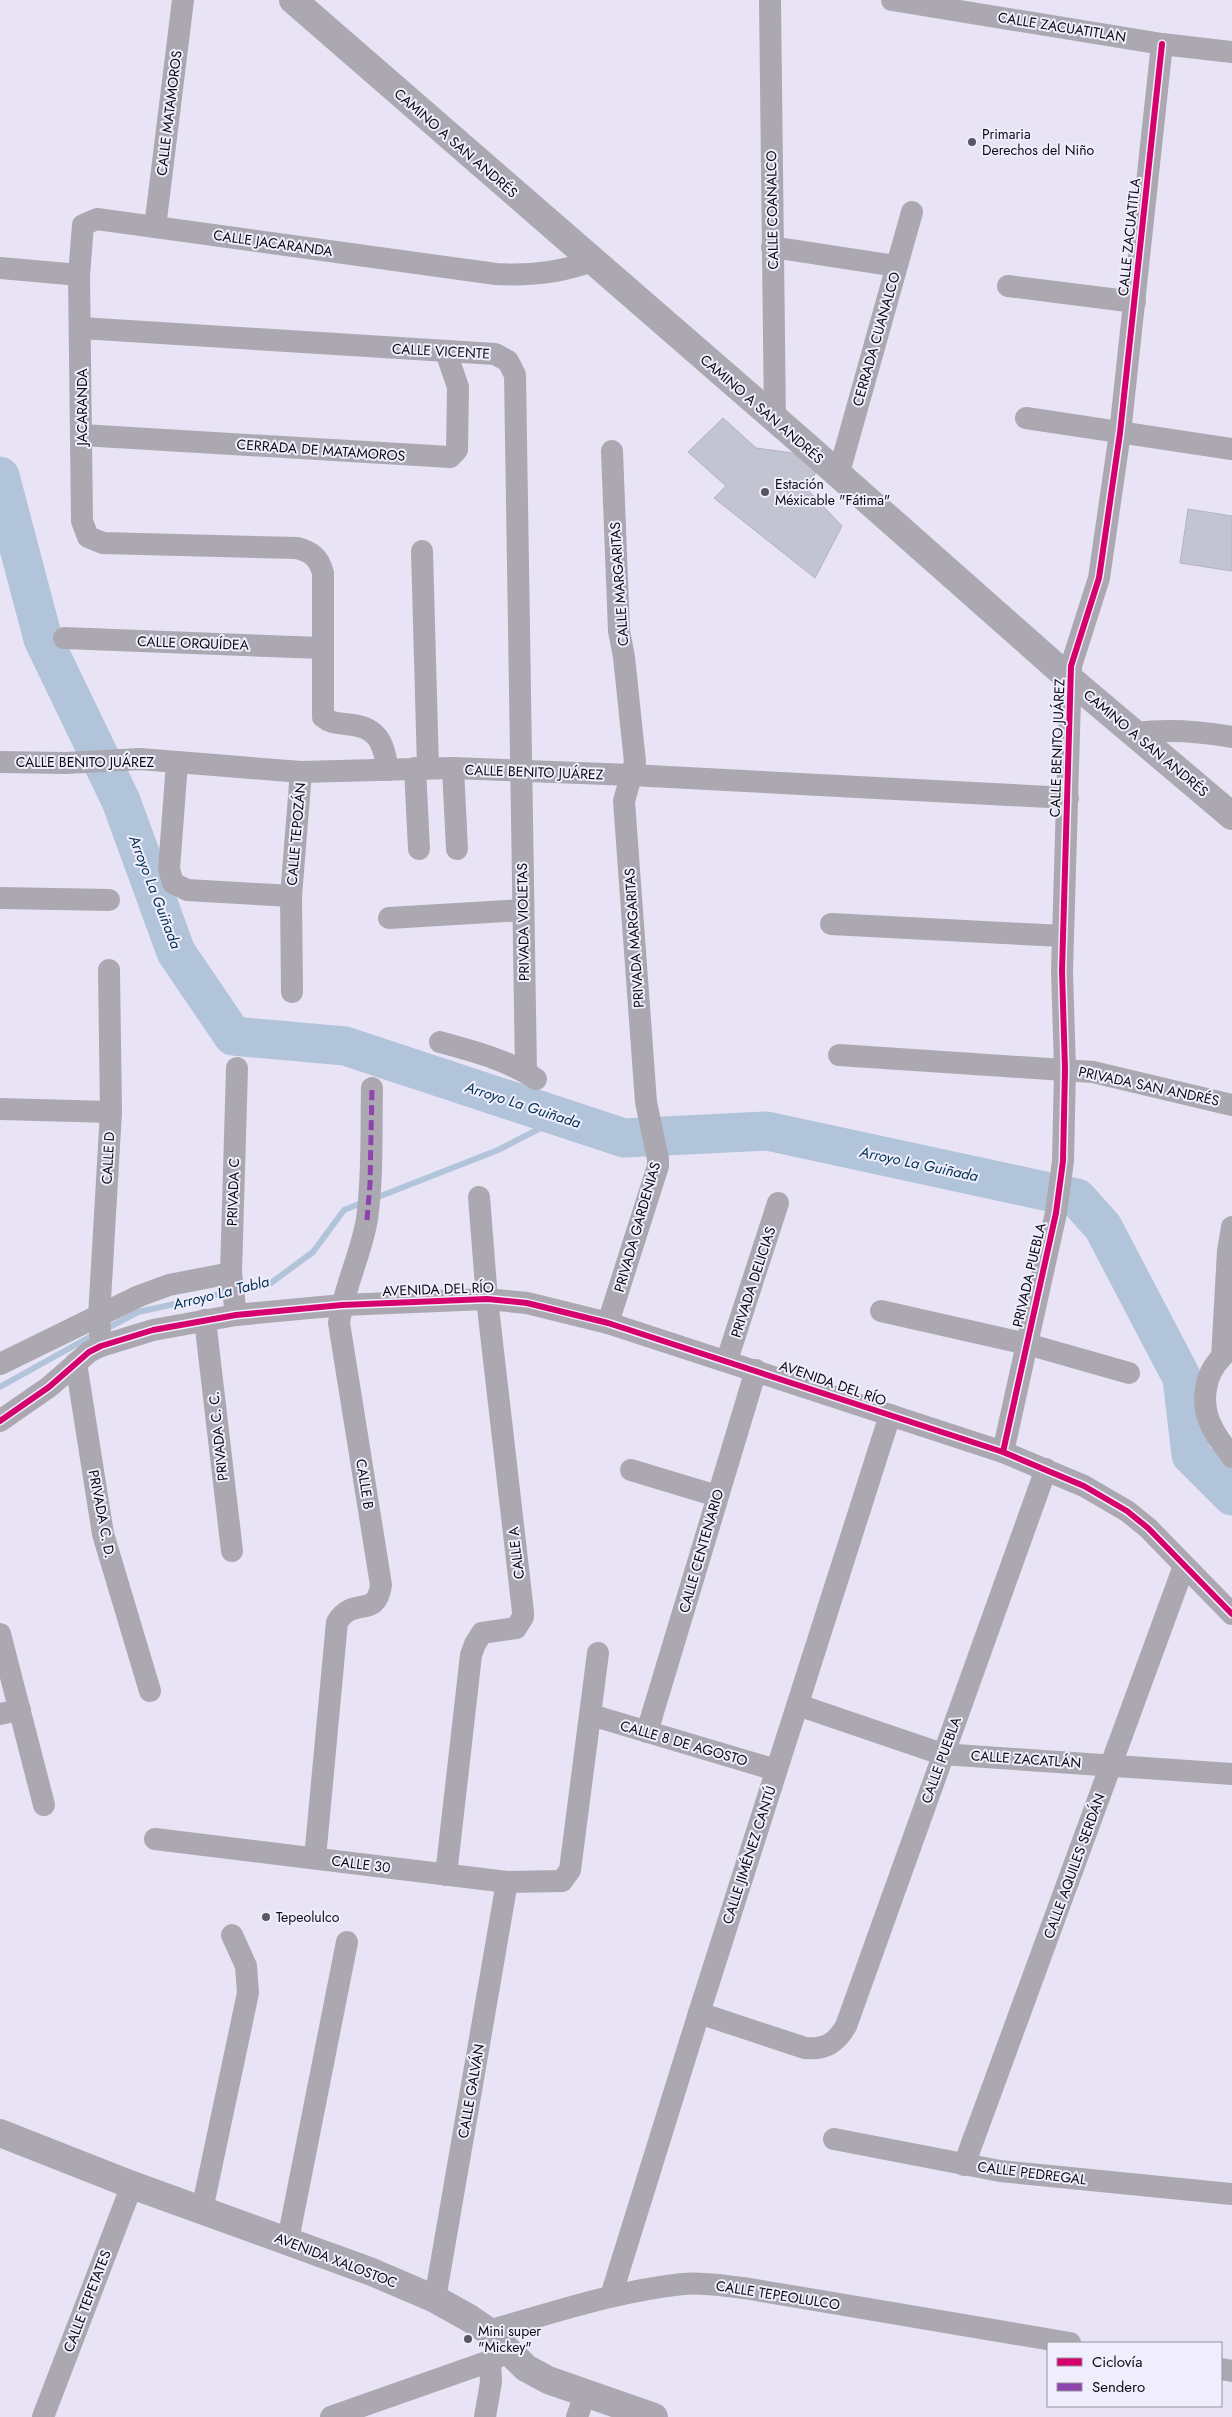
<svg xmlns="http://www.w3.org/2000/svg" width="1232" height="2417" font-family="Jost,sans-serif">
<style>
.lines{fill:none;stroke-linecap:round;stroke-linejoin:round}
.stream{stroke:#b2c4da;stroke-width:6}
.river{stroke:#b2c4da;stroke-width:39}
.building{fill:#c3c4d2;stroke:#b2b2c0}
.street{stroke:#aca8b1;stroke-width:22}
.secondary{stroke:#aca8b2;stroke-width:28}
.quiet{stroke:#8e44ad;stroke-width:5;stroke-dasharray:10 5;stroke-linecap:butt}
.cycleway-casing{stroke:#f0eefc;stroke-width:9}
.cycleway{stroke:#d6006c;stroke-width:6}
.poi-dot{fill:#595663;stroke:#f0eefc;stroke-width:2}
.labels{text-anchor:middle;dominant-baseline:central;stroke-width:4;stroke-linejoin:round;paint-order:stroke}
.street-label{font-size:14px;fill:#0c0a15;stroke:#f0eefc}
.poi-label{font-size:14px;fill:#0c0a15;stroke:#f0eefc;text-anchor:start}
.water-label{font-size:15px;font-style:italic;fill:#013152;stroke:#f0eefc}
</style>
<rect width="100%" height="100%" fill="#e8e4f5"/>
<g class="lines">
<g class="stream">
<path d="M 373,1199 L 498,1150 L 562,1117"/>
<path d="M 104,1330 L 138,1312 L 271,1283 L 313,1252 L 344,1210 L 364,1202"/>
<path d="M 0,1387 L 95,1334"/>
</g>
<path class="river" d="M 0,476 L 43,639 L 121,801 L 176,952 L 233,1036 L 345,1046 L 624,1138 L 767,1131 L 1077,1198 L 1103,1227 L 1182,1378 L 1191,1455 L 1232,1496"/>
</g>
<g class="building">
<path d="M 723,418 L 756,448 L 792,453 L 818,471 L 804,486 L 842,526 L 815,578 L 714,498 L 726,486 L 688,452 Z"/>
<path d="M 1188,509 L 1232,516 L 1232,571 L 1180,563 Z"/>
</g>
<g class="lines">
<g class="street">
<path d="M 770,0 L 775,421"/>
<path d="M 892,0 L 1162,44 L 1232,52"/>
<path d="M 155,227 L 183,0"/>
<path d="M 772,247 L 896,266"/>
<path d="M 0,268 L 79,275"/>
<path d="M 1008,286 L 1135,302"/>
<path d="M 81,328 L 495,354 L 508,361 L 515,375 L 526,1072"/>
<path d="M 1026,418 L 1232,449"/>
<path d="M 82,435 L 450,457 L 457,450 L 458,387 L 446,352"/>
<path d="M 838,476 L 912,212"/>
<path d="M 422,551 L 428,768"/>
<path d="M 64,638 L 321,648"/>
<path d="M 1135,733 C 1169,729 1198,731 1232,737"/>
<path d="M 0,762 L 66,763 L 140,759 L 301,772 L 453,768 L 631,775 L 1068,798"/>
<path d="M 177,763 L 169,869 L 173,883 L 187,890 L 291,896"/>
<path d="M 415,768 L 419,849"/>
<path d="M 453,768 L 457,849"/>
<path d="M 388,770 C 383,741 378,726 345,724 C 337,723 330,723 323,717 L 323,573 C 319,558 312,552 297,548 L 103,543 L 88,537 L 82,521 L 79,275 L 83,225 L 97,219 L 496,274 C 530,276 560,273 592,261"/>
<path d="M 0,898 L 109,900"/>
<path d="M 389,918 L 523,910"/>
<path d="M 831,924 L 1062,936"/>
<path d="M 292,992 L 291,896 L 301,772"/>
<path d="M 440,1042 C 472,1051 508,1060 536,1079"/>
<path d="M 839,1055 L 1093,1072 L 1232,1105"/>
<path d="M 0,1109 L 111,1112"/>
<path d="M 1232,1227 L 1228,1251 L 1222,1357 C 1204,1374 1200,1405 1212,1427 C 1217,1438 1225,1447 1232,1457"/>
<path d="M 881,1311 L 1027,1344 L 1129,1373"/>
<path d="M 236,1315 L 231,1273 L 237,1068"/>
<path d="M 205,1320 L 232,1551"/>
<path d="M 608,1323 L 658,1166 L 658,1159 L 646,1102 L 624,801 L 635,762 L 624,657 L 619,631 L 612,451"/>
<path d="M 101,1346 L 99,1317 L 111,1112 L 109,970"/>
<path d="M 727,1360 L 778,1203"/>
<path d="M 76,1363 L 103,1534 L 150,1691"/>
<path d="M 0,1364 L 139,1296 L 169,1285 L 231,1273"/>
<path d="M 0,1421 L 49,1387 L 89,1352 L 101,1346 L 153,1330 L 236,1315 L 342,1305 L 487,1299 L 527,1303 L 608,1323 L 1003,1452 L 1084,1486 L 1127,1511 L 1148,1528 L 1232,1614"/>
<path d="M 1003,1452 L 1056,1213 L 1063,1161 L 1065,1069 L 1062,971 L 1071,666 L 1099,578 L 1120,433 L 1162,44"/>
<path d="M 631,1470 L 717,1496"/>
<path d="M 0,1634 L 44,1805"/>
<path d="M 798,1705 L 942,1754 L 1232,1774"/>
<path d="M 0,1714 L 20,1710"/>
<path d="M 591,1715 L 776,1770"/>
<path d="M 647,1732 L 756,1370"/>
<path d="M 155,1839 L 507,1882 L 562,1881 L 570,1870 L 598,1653"/>
<path d="M 315,1858 L 337,1622 C 354,1595 376,1620 381,1585 L 339,1323 C 344,1287 361,1255 367,1219 C 373,1176 371,1131 372,1088"/>
<path d="M 446,1875 L 471,1655 L 475,1644 L 482,1633 L 516,1628 L 523,1617 L 523,1612 L 487,1299 L 479,1197"/>
<path d="M 699,2013 L 805,2048 C 825,2050 836,2043 846,2026 L 1046,1469"/>
<path d="M 834,2139 L 1000,2171 L 1232,2194"/>
<path d="M 964,2165 L 1184,1566"/>
<path d="M 202,2210 L 248,1993 L 246,1966 L 232,1935"/>
<path d="M 288,2240 L 347,1942"/>
<path d="M 611,2296 L 699,2013 L 890,1415"/>
<path d="M 435,2299 L 507,1882"/>
<path d="M 488,2331 C 552,2313 616,2291 683,2284 C 703,2282 724,2286 744,2288 L 1070,2343"/>
<path d="M 1221,2369 L 1232,2371"/>
<path d="M 43,2417 L 132,2185"/>
<path d="M 331,2417 L 490,2361 L 509,2351"/>
<path d="M 485,2417 L 491,2382 L 490,2361"/>
<path d="M 577,2417 L 585,2394"/>
</g>
<g class="secondary">
<path d="M 293,0 L 803,443 L 1071,680 L 1232,816"/>
<path d="M 0,2133 L 132,2185 L 372,2272 L 435,2299 L 469,2318 L 488,2331 L 526,2368 L 548,2380 L 654,2417"/>
</g>
<path class="quiet" d="M 367,1220 L 370,1184 L 372,1088"/>
<g class="cycleway-casing">
<g id="cycleway">
<path d="M 0,1421 L 49,1387 L 89,1352 L 101,1346 L 153,1330 L 236,1315 L 342,1305 L 487,1299 L 527,1303 L 608,1323 L 1003,1452 L 1084,1486 L 1127,1511 L 1148,1528 L 1232,1614"/>
<path d="M 1003,1452 L 1056,1213 L 1063,1161 L 1065,1069 L 1062,971 L 1071,666 L 1099,578 L 1120,433 L 1162,44"/>
</g>
</g>
<use href="#cycleway" class="cycleway"/>
</g>
<g class="poi-dot">
<circle cx="972" cy="142" r="5"/>
<circle cx="765" cy="492" r="5"/>
<circle cx="266" cy="1917" r="5"/>
<circle cx="468" cy="2339" r="5"/>
</g>
<g class="labels">
<g class="street-label">
<text transform="translate(1062 27) rotate(9)">CALLE ZACUATITLAN</text>
<text transform="translate(169 113) rotate(-83)">CALLE MATAMOROS</text>
<text transform="translate(456 143) rotate(41)">CAMINO A SAN ANDRÉS</text>
<text transform="translate(772 210) rotate(-91)">CALLE COANALCO</text>
<text transform="translate(1129 237) rotate(-84)">CALLE ZACUATITLA</text>
<text transform="translate(273 243) rotate(8)">CALLE JACARANDA</text>
<text transform="translate(876 339) rotate(-74)">CERRADA CUANALCO</text>
<text transform="translate(441 351) rotate(3)">CALLE VICENTE</text>
<text transform="translate(82 407) rotate(-90)">JACARANDA</text>
<text transform="translate(762 409) rotate(41)">CAMINO A SAN ANDRÉS</text>
<text transform="translate(321 450) rotate(4)">CERRADA DE MATAMOROS</text>
<text transform="translate(619 584) rotate(-94)">CALLE MARGARITAS</text>
<text transform="translate(193 643) rotate(2)">CALLE ORQUÍDEA</text>
<text transform="translate(1146 743) rotate(40)">CAMINO A SAN ANDRÉS</text>
<text transform="translate(1057 748) rotate(-88)">CALLE BENITO JUÁREZ</text>
<text x="85" y="762">CALLE BENITO JUÁREZ</text>
<text transform="translate(534 772) rotate(2)">CALLE BENITO JUÁREZ</text>
<text transform="translate(296 834) rotate(-85)">CALLE TEPOZÁN</text>
<text transform="translate(523 922) rotate(-91)">PRIVADA VIOLETAS</text>
<text transform="translate(634 938) rotate(-94)">PRIVADA MARGARITAS</text>
<text transform="translate(1149 1086) rotate(12)">PRIVADA SAN ANDRÉS</text>
<text transform="translate(108 1158) rotate(-87)">CALLE D</text>
<text transform="translate(233 1192) rotate(-88)">PRIVADA C</text>
<text transform="translate(637 1227) rotate(-74)">PRIVADA GARDENIAS</text>
<text transform="translate(1029 1275) rotate(-77)">PRIVADA PUEBLA</text>
<text transform="translate(753 1282) rotate(-72)">PRIVADA DELICIAS</text>
<text transform="translate(438 1289) rotate(-2)">AVENIDA DEL RÍO</text>
<text transform="translate(833 1383) rotate(19)">AVENIDA DEL RÍO</text>
<text transform="translate(218 1436) rotate(-96)">PRIVADA C. C.</text>
<text transform="translate(365 1484) rotate(81)">CALLE B</text>
<text transform="translate(102 1514) rotate(79)">PRIVADA C. D.</text>
<text transform="translate(701 1551) rotate(-74)">CALLE CENTENARIO</text>
<text transform="translate(516 1553) rotate(-97)">CALLE A</text>
<text transform="translate(684 1743) rotate(16)">CALLE 8 DE AGOSTO</text>
<text transform="translate(1026 1759) rotate(4)">CALLE ZACATLÁN</text>
<text transform="translate(941 1760) rotate(-70)">CALLE PUEBLA</text>
<text transform="translate(749 1855) rotate(-72)">CALLE JIMÉNEZ CANTÚ</text>
<text transform="translate(361 1864) rotate(7)">CALLE 30</text>
<text transform="translate(1074 1866) rotate(-70)">CALLE AQUILES SERDÁN</text>
<text transform="translate(471 2091) rotate(-80)">CALLE GALVÁN</text>
<text transform="translate(1032 2173) rotate(7)">CALLE PEDREGAL</text>
<text transform="translate(336 2260) rotate(21)">AVENIDA XALOSTOC</text>
<text transform="translate(778 2295) rotate(9)">CALLE TEPEOLULCO</text>
<text transform="translate(87 2301) rotate(-69)">CALLE TEPETATES</text>
</g>
<g class="poi-label">
<text x="982" y="134">Primaria<tspan x="982" dy="16">Derechos del Niño</tspan></text>
<text x="775" y="484">Estación<tspan x="775" dy="16">Méxicable "Fátima"</tspan></text>
<text x="276" y="1917">Tepeolulco</text>
<text x="478" y="2331">Mini super<tspan x="478" dy="16">"Mickey"</tspan></text>
</g>
<g class="water-label">
<text transform="translate(155 892) rotate(69)">Arroyo La Guiñada</text>
<text transform="translate(523 1105) rotate(18)">Arroyo La Guiñada</text>
<text transform="translate(919 1164) rotate(12)">Arroyo La Guiñada</text>
<text transform="translate(221 1293) rotate(-14)">Arroyo La Tabla</text>
</g>
</g>
<rect x="1047" y="2342" width="175" height="65" fill="#f0eefc" stroke="#9593a0"/>
<rect x="1057" y="2358" width="25" height="8" fill="#d6006c" stroke="#9593a0"/>
<text x="1092" y="2367" font-size="15" fill="#0c0a15">Ciclovía</text>
<rect x="1057" y="2383" width="25" height="8" fill="#8e44ad" stroke="#9593a0"/>
<text x="1092" y="2392" font-size="15" fill="#0c0a15">Sendero</text>
</svg>
